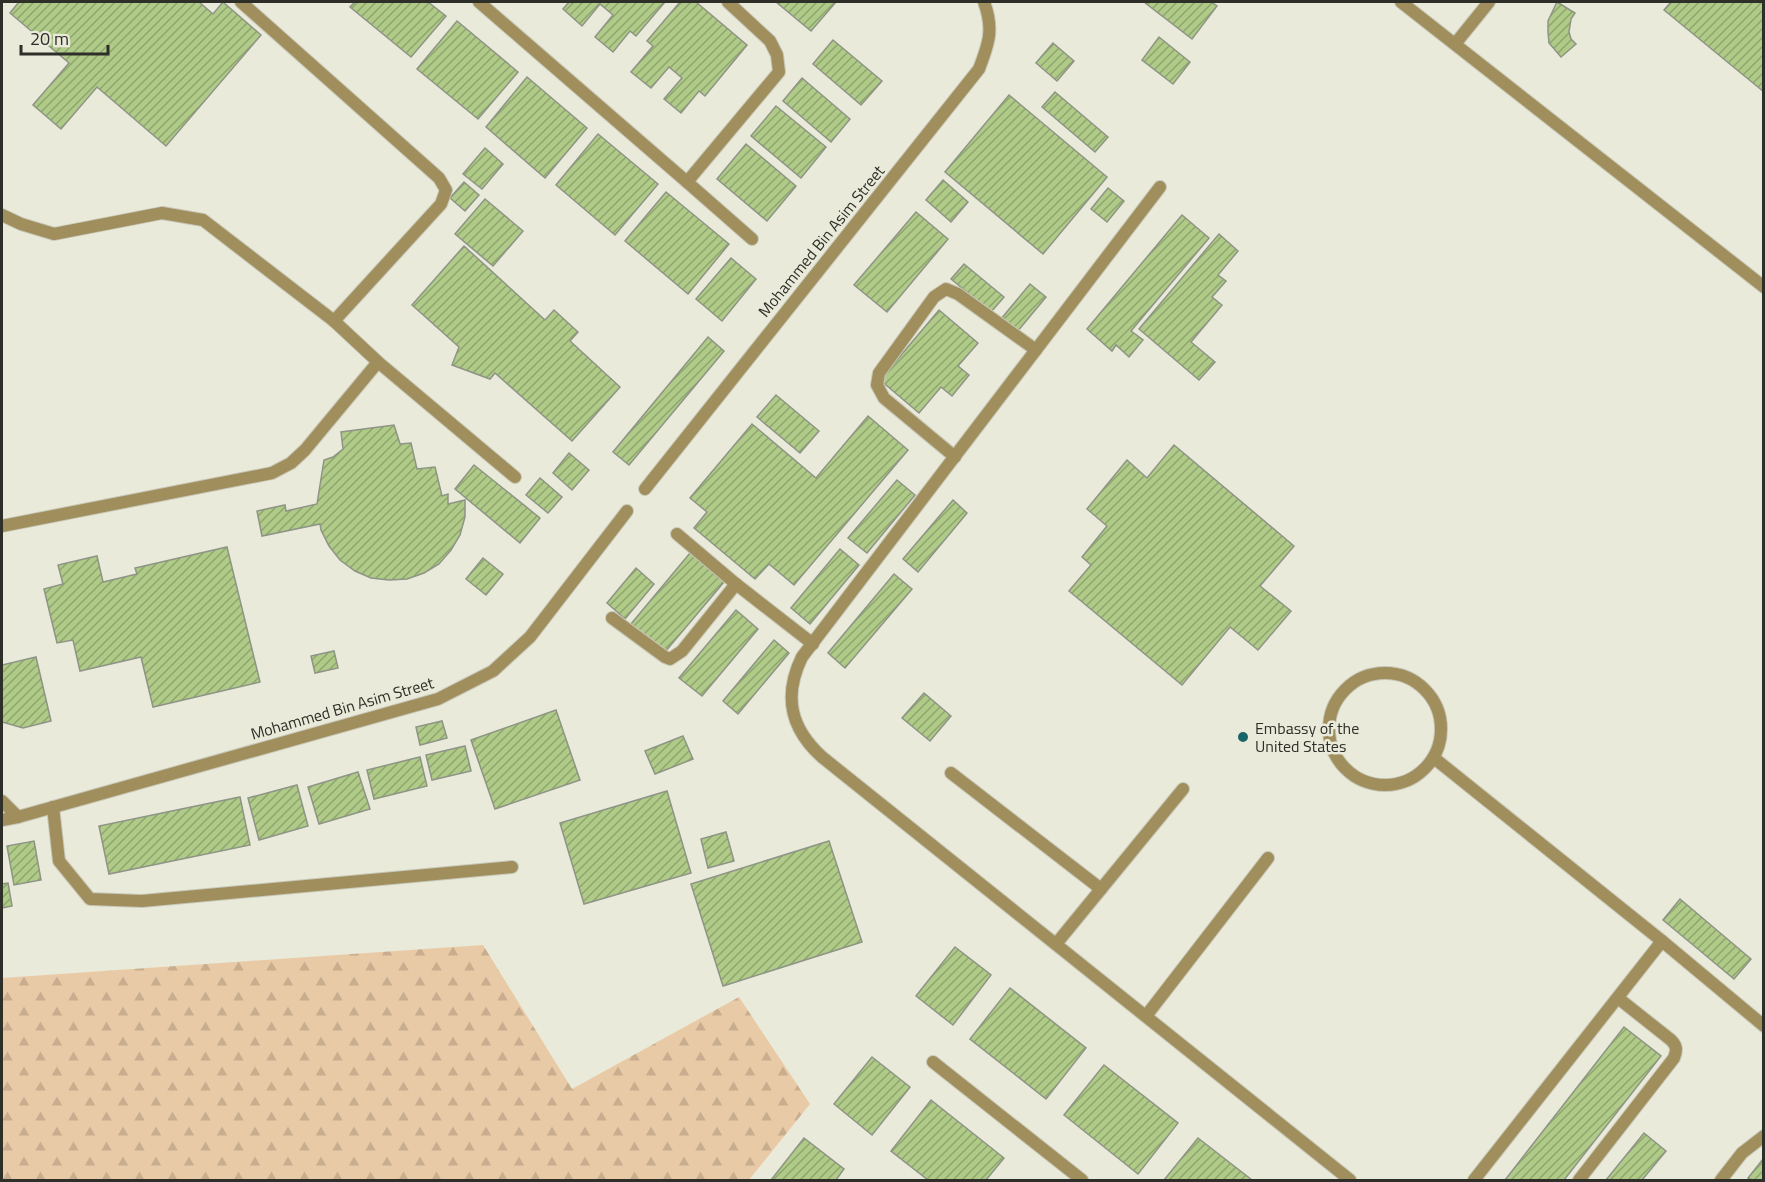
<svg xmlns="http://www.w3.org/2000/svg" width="1765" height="1182" font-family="'Titillium Web',sans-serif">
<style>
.forest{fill:url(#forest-firs)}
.building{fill:url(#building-hatch);stroke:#8e9486;stroke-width:1.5}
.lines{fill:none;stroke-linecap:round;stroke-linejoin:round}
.lane-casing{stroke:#c8c8b9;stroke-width:14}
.street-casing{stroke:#c8c8b9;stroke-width:14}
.lane{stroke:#a08e5d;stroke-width:12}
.street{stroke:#a08e5d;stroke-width:12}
.poi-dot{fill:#176569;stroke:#e9ead9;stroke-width:2}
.labels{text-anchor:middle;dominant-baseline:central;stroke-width:5;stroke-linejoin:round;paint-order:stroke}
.street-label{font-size:16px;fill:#2f2f29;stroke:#e9ead9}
.poi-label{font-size:16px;fill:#2f2f29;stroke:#e9ead9;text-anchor:start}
</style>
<defs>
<pattern id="forest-firs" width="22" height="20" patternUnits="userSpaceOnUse" patternTransform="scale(1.5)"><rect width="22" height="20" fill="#e9caa6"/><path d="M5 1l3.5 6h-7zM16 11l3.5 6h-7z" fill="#c8ae8f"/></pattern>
<pattern id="building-hatch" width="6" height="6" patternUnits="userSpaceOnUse" patternTransform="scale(1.5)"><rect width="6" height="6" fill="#afcb87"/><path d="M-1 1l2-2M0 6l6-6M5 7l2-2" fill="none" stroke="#8fa56e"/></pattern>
</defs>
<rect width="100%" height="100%" fill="#e9ead9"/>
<path class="forest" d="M 483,945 L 572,1089 L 739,997 L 810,1104 L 749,1180 L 2,1180 L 2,978 Z"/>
<g class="building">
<path d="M 19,2 L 199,2 L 213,14 L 223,2 L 261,35 L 166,146 L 97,87 L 61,129 L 33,105 L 69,63 L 10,13 Z"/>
<path d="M 355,2 L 428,2 L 446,16 L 411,57 L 350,7 Z"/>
<path d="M 569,2 L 665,2 L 636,36 L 630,31 L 613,52 L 595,37 L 613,15 L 600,4 L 582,26 L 563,9 Z"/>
<path d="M 680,2 L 696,2 L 747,45 L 705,96 L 699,91 L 681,113 L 664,99 L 682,78 L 669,67 L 651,88 L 631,72 L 653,46 L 647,41 Z"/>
<path d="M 776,2 L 836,2 L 811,31 Z"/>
<path d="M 1144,2 L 1211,2 L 1217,6 L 1192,39 Z"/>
<path d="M 1557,2 L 1575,13 L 1571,19 L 1569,32 L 1571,39 L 1576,44 L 1561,57 L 1549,43 L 1548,32 L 1548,21 Z"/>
<path d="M 1671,2 L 1764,2 L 1764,92 L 1664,10 Z"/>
<path d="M 457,21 L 518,72 L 478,119 L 417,69 Z"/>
<path d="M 1159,37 L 1190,62 L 1173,84 L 1142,60 Z"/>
<path d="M 833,40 L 882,81 L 861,105 L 813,64 Z"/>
<path d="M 1053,43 L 1074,61 L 1057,81 L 1036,63 Z"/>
<path d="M 527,77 L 587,128 L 545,178 L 486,127 Z"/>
<path d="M 802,78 L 850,119 L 831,142 L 783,101 Z"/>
<path d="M 1055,92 L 1108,137 L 1095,152 L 1042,107 Z"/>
<path d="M 1009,95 L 1107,177 L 1043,254 L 945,172 Z"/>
<path d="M 776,106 L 826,147 L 801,178 L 751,136 Z"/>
<path d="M 598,134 L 658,184 L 615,235 L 556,185 Z"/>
<path d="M 746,144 L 796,186 L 767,221 L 717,179 Z"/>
<path d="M 485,148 L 503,164 L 482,189 L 463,174 Z"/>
<path d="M 943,180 L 968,202 L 951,222 L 926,200 Z"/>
<path d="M 464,182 L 479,195 L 465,211 L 450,198 Z"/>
<path d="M 1108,188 L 1124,201 L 1107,222 L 1091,209 Z"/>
<path d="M 666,192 L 729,244 L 688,294 L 625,241 Z"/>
<path d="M 485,199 L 523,231 L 493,266 L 455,234 Z"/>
<path d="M 916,212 L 948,239 L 887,312 L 854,285 Z"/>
<path d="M 1182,215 L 1209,238 L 1131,331 L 1143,340 L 1129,357 L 1116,345 L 1112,351 L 1087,329 Z"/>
<path d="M 1219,234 L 1238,251 L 1218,275 L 1226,281 L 1212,297 L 1222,305 L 1191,342 L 1215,362 L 1199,380 L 1139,329 Z"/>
<path d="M 464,246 L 545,320 L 554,310 L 578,332 L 570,341 L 620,387 L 572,441 L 495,373 L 490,379 L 452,365 L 459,347 L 412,305 Z"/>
<path d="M 731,258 L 756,279 L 722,321 L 696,299 Z"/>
<path d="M 964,264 L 1004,297 L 991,312 L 951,279 Z"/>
<path d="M 1030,284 L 1046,297 L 1017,332 L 1001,319 Z"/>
<path d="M 939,310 L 978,343 L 958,366 L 969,375 L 952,396 L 941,387 L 919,413 L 880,380 Z"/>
<path d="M 708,337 L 724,351 L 629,465 L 613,452 Z"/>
<path d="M 776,395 L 819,431 L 800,453 L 757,417 Z"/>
<path d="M 868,416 L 908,450 L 794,585 L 769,564 L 755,579 L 694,528 L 707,512 L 690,498 L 752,424 L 816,478 Z"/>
<path d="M 394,425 L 400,444 L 411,443 L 417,469 L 435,467 L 442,496 L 448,494 L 448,504 L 465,500 L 465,517 L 460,535 L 451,550 L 439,564 L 424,573 L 407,579 L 389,580 L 371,578 L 355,571 L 340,560 L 329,546 L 321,530 L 320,524 L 262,536 L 257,511 L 285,505 L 286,511 L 317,504 L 324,460 L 333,457 L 343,449 L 341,432 Z"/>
<path d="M 1174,445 L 1294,546 L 1260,586 L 1291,611 L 1258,650 L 1230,627 L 1182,685 L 1069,591 L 1091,565 L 1082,557 L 1107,526 L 1087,509 L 1127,460 L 1147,478 Z"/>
<path d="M 569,453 L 589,470 L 572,490 L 553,473 Z"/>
<path d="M 474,465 L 540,518 L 520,543 L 455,489 Z"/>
<path d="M 540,478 L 562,497 L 548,513 L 526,495 Z"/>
<path d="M 897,480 L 915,495 L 867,553 L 848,538 Z"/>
<path d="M 953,500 L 967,513 L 918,572 L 903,559 Z"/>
<path d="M 227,547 L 260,682 L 153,707 L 141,657 L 80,671 L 73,640 L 57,643 L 44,589 L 63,584 L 58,565 L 97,556 L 103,582 L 137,574 L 135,568 Z"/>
<path d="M 840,549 L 859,565 L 810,624 L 791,608 Z"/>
<path d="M 690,553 L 724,582 L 665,652 L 631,624 Z"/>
<path d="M 483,558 L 503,574 L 486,595 L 466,579 Z"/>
<path d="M 636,568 L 654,584 L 625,619 L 607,603 Z"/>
<path d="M 894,574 L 912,589 L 845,668 L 828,653 Z"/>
<path d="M 736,610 L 758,629 L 702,696 L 679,678 Z"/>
<path d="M 774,640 L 789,653 L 738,714 L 723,701 Z"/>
<path d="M 334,651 L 338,668 L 315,673 L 311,656 Z"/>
<path d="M 36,657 L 51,721 L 23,728 L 2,722 L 2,665 Z"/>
<path d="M 924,693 L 951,716 L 930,741 L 902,718 Z"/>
<path d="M 556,710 L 580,780 L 495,809 L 471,740 Z"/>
<path d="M 442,721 L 447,738 L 420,745 L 416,727 Z"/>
<path d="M 683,736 L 693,759 L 655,774 L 645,751 Z"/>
<path d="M 465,746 L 471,771 L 432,780 L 426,755 Z"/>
<path d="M 420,757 L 427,786 L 374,799 L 367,770 Z"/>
<path d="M 358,772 L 370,809 L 319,824 L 308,787 Z"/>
<path d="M 297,785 L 308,826 L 259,840 L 248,798 Z"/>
<path d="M 667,791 L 691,873 L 584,904 L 560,823 Z"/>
<path d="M 240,797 L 250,845 L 109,874 L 99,826 Z"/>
<path d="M 726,832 L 734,861 L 708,868 L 701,839 Z"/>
<path d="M 34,841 L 41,880 L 14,885 L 7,846 Z"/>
<path d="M 829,841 L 862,942 L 723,986 L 691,884 Z"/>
<path d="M 8,883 L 12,906 L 2,908 L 2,884 Z"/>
<path d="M 1680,899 L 1751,959 L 1734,979 L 1663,920 Z"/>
<path d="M 955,947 L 991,975 L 953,1025 L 916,996 Z"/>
<path d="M 1010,988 L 1086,1048 L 1046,1099 L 970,1039 Z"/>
<path d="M 1624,1027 L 1661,1056 L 1564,1180 L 1505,1180 Z"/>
<path d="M 872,1057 L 910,1087 L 872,1135 L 834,1104 Z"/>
<path d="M 1104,1065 L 1178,1123 L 1138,1174 L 1064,1115 Z"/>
<path d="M 931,1100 L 1004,1158 L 986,1180 L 928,1180 L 891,1151 Z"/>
<path d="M 1644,1133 L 1666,1151 L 1642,1180 L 1606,1180 Z"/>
<path d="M 804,1138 L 844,1169 L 836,1180 L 771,1180 Z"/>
<path d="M 1198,1138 L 1252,1180 L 1164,1180 Z"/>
<path d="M 1763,1159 L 1764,1180 L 1752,1180 L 1748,1178 Z"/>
</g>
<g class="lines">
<g class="lane-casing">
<g id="lane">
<path d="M 1401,2 L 1764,287"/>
<path d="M 1455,44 L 1489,2"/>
<path d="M 1160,187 L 802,657 C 783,696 790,728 822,757 L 1350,1180"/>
<path d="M 955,457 L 884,398 L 877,385 L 879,373 L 934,297 L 946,289 L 958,294 L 1036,350"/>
<path d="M 677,534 L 736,584 L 813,644"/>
<path d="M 612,618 L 665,657 L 670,659 L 682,651 L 736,584"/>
<circle cx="1385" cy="729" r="56"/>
<path d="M 1434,758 L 1662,941 L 1764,1026"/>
<path d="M 951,773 L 1101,889"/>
<path d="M 53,807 L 59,861 L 90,899 L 142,901 L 512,867"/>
<path d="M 1056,944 L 1183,789"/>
<path d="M 1146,1016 L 1268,858"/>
<path d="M 933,1062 L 1082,1180"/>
<path d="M 1474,1180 L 1662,941"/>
<path d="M 1579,1180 L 1674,1058 C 1677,1050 1677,1046 1671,1040 L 1618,998"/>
<path d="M 1721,1180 L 1742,1153 L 1764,1136"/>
</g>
</g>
<g class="street-casing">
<g id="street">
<path d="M 241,2 L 439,178 L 446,190 L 441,204 L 334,321"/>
<path d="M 479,2 L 687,182 L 779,72 L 777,55 L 770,41 L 728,2"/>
<path d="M 687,182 L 752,239"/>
<path d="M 2,215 L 21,224 L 54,234 L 162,213 L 203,220 L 334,321 L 378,362 L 305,450 L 291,463 L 272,473 L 2,526"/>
<path d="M 378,362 L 515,477"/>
<path d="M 645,489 L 979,69 C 989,43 994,29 984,2"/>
<path d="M 2,801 L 18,817"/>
<path d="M 2,820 L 18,817 L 438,699 L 493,671 L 530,637 L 627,511"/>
</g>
</g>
<use href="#lane" class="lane"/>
<use href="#street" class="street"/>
</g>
<circle class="poi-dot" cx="1243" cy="737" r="6"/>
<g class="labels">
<g class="street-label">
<text transform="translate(821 241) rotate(-51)">Mohammed Bin Asim Street</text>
<text transform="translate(342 708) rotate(-16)">Mohammed Bin Asim Street</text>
</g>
<g class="poi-label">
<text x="1255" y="728">Embassy of the<tspan x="1255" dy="18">United States</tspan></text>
</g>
</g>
<rect width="1765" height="1182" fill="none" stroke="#2f2f29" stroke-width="6"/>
<path d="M21 45v9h87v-9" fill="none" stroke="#2f2f29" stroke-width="3"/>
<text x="30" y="45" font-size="18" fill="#2f2f29" stroke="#e9ead9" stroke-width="4.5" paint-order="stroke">20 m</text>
</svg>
